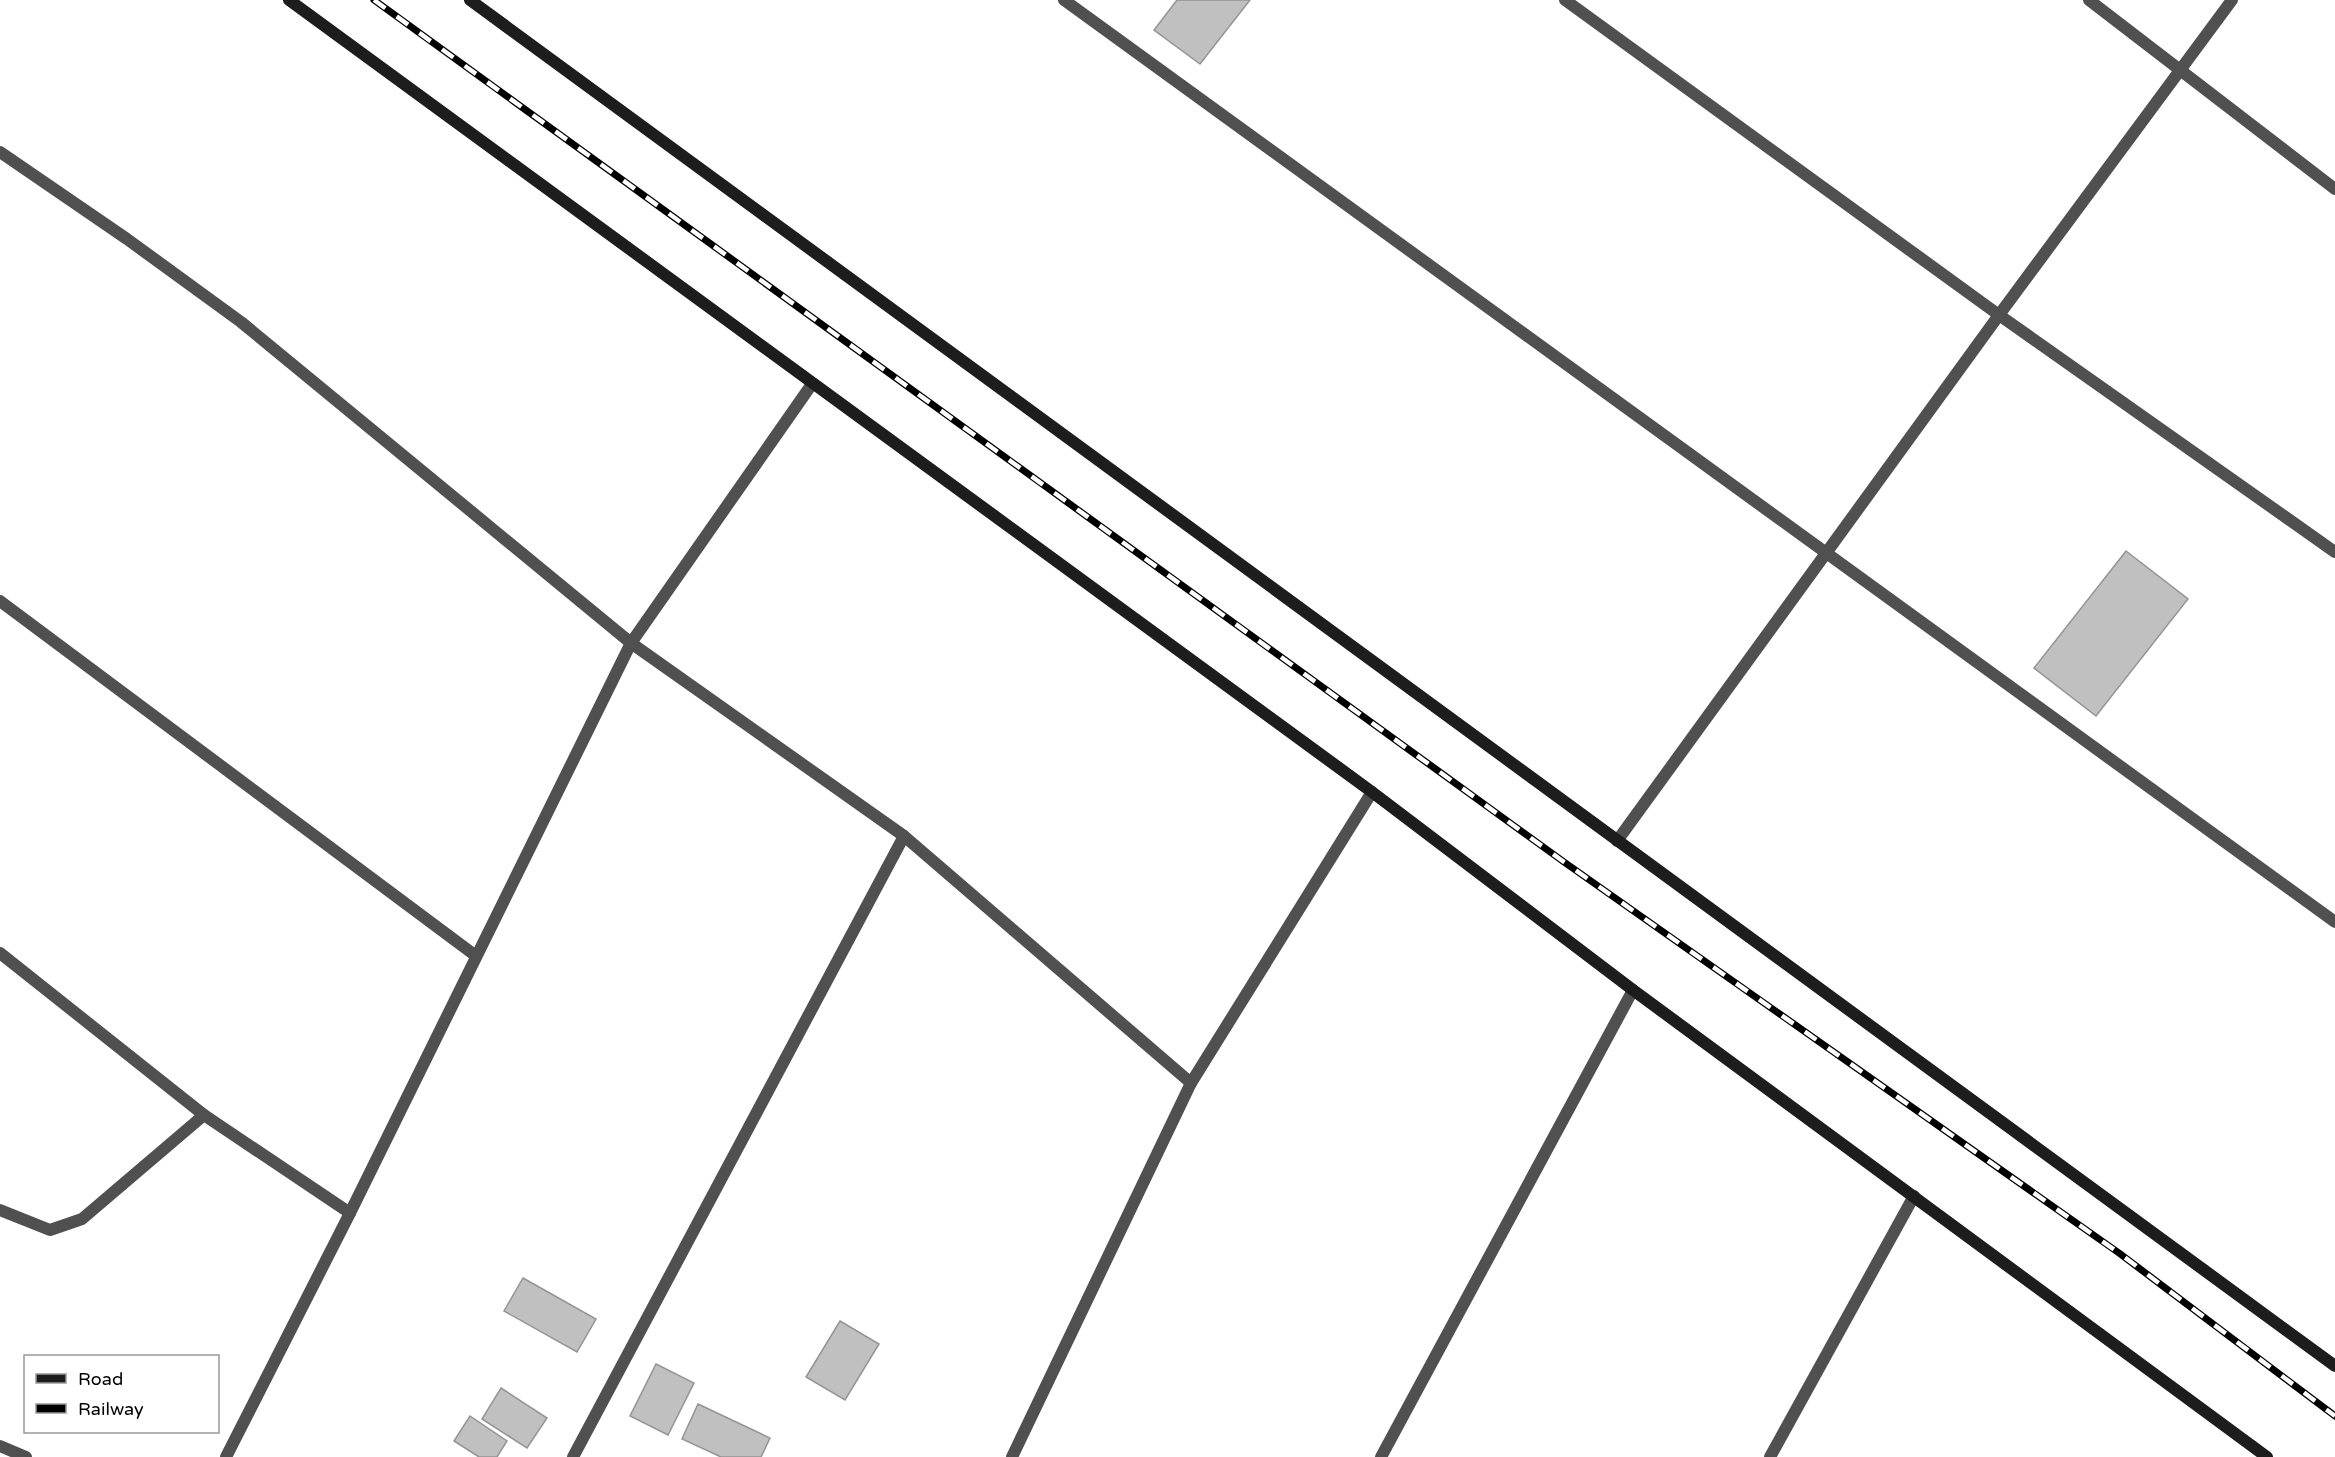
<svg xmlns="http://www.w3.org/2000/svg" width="2335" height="1457" font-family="'Varela Round',sans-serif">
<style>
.building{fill:#c0c0c0;stroke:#949494;stroke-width:1.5}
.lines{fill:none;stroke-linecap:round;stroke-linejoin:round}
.minor{stroke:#505050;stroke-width:12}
.tertiary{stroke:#505050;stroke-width:12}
.secondary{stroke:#1d1d1d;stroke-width:12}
.rail-casing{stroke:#000;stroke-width:7}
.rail{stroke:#fff;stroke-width:4.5;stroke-dasharray:14;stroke-linecap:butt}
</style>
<rect width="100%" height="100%" fill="#fff"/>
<g class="building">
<path d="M 1177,0 L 1250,0 L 1200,64 L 1154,30 Z"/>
<path d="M 2126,551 L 2188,599 L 2096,716 L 2034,668 Z"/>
<path d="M 523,1278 L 596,1319 L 577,1352 L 504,1311 Z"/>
<path d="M 840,1321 L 879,1344 L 845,1400 L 806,1377 Z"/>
<path d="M 656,1364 L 694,1383 L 668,1435 L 630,1416 Z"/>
<path d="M 501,1388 L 547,1418 L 527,1448 L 482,1419 Z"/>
<path d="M 698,1404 L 770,1438 L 761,1457 L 721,1457 L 682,1439 Z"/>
<path d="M 470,1416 L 507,1441 L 497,1457 L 479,1457 L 454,1441 Z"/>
</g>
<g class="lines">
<g class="minor">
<path d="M 1064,0 L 2335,922"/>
<path d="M 1565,0 L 1999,315 L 2335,552"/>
<path d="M 2089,0 L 2335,189"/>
<path d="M 0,152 L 127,239 L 241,322 L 631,643 L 904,836 L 1191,1083"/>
<path d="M 0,601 L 476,956"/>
<path d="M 1617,841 L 1999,315 L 2232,0"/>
<path d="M 0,953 L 204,1115 L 350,1213"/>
<path d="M 0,1210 L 50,1230 L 82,1219 L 204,1115"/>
<path d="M 0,1446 L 26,1457"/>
<path d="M 573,1457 L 904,836"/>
<path d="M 1012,1457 L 1191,1083 L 1372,792"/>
<path d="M 1381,1457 L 1633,990"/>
<path d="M 1770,1457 L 1914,1196"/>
</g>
<path class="tertiary" d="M 226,1457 L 350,1213 L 631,643 L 812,384"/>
<g class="secondary">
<path d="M 289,0 L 1372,792 L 1633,990 L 2267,1457"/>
<path d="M 470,0 L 2335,1366"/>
</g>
<g class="rail-casing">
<path id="rail" d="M 374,0 L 1564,862 L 2119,1253 L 2335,1416"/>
</g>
<use href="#rail" class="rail"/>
</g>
<rect x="24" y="1355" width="195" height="78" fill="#ffffff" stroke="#999999" stroke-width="1.5"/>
<rect x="36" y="1374" width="30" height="9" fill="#1d1d1d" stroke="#999999" stroke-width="1.5"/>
<text x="78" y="1385" font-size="18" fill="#000000">Road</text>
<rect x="36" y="1404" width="30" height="9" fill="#000000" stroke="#999999" stroke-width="1.5"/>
<text x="78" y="1415" font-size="18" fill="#000000">Railway</text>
</svg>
